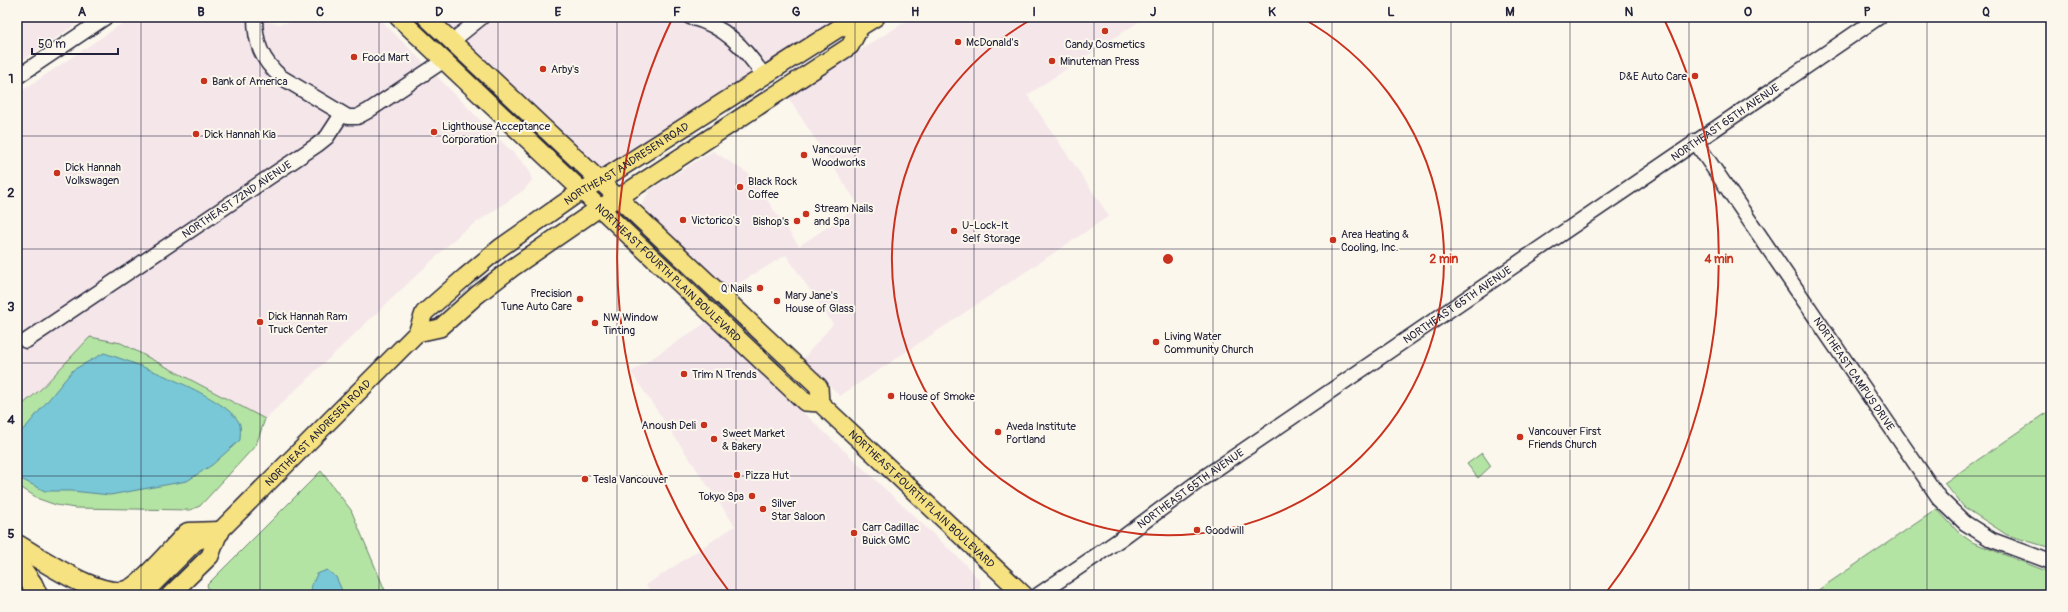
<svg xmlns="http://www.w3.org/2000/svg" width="2068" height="612" font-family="Pangolin,sans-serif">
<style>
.built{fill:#f5e6ea}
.green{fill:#b4e4a3;stroke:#6b836f}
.water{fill:#79c8d7;stroke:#568699}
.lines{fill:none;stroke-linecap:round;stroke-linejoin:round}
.stream{stroke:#568699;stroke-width:3.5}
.minor-casing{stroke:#22223b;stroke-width:17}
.major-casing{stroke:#22223b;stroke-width:20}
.highway-casing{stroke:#22223b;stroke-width:23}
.minor{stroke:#fbf7ec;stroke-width:14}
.major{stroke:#f7e281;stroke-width:17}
.highway{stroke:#f7e281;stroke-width:20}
.grid{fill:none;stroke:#22223b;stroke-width:1;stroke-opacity:0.55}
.ring{fill:none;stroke:#c8321e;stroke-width:2}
.poi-dot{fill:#c8321e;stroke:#fbf7ec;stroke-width:1.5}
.labels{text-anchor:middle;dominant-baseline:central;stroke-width:4;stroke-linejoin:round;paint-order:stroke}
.poi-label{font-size:11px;fill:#22223b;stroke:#fbf7ec;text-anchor:start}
.street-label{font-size:11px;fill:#22223b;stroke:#fbf7ec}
.centre{fill:#c8321e;stroke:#fbf7ec;stroke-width:2}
.ring-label{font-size:12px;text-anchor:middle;font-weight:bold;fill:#c8321e;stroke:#fbf7ec;stroke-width:4;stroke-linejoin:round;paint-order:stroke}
.neatline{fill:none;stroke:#22223b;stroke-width:1.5}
.grid-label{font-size:13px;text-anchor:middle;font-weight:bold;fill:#22223b}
</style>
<rect width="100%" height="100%" fill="#fbf7ec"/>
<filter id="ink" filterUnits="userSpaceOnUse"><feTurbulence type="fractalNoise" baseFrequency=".025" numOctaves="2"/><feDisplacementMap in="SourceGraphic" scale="8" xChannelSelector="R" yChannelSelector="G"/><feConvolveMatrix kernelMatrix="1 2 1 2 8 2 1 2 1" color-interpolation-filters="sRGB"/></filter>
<g filter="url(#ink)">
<g class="built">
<path d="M 17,17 L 87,17 L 17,64 Z"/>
<path d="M 138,17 L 250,17 L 278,24 L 300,21 L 310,17 L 378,17 L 528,168 L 532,180 L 524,190 L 461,233 L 265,419 L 121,343 L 40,390 L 17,409 L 17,94 L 123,23 Z"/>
<path d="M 434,17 L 844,17 L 610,168 L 602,169 L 595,167 Z"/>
<path d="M 913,17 L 1146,17 L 1027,95 L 1109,216 L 840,396 L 803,359 L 833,324 L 786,255 L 729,289 L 644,211 L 642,204 L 650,190 L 713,151 L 749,174 L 799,246 L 859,206 L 787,96 Z"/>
<path d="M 707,322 L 964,563 L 980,581 L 980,595 L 653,595 L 646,585 L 735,526 L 631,372 Z"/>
</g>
<g class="green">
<path d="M 90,337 L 121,343 L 265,419 L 256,445 L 200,506 L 190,510 L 75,508 L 56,505 L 39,499 L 17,485 L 17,409 L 40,390 Z"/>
<path d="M 2051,410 L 2051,548 L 2007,535 L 1964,507 L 1944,483 Z"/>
<path d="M 1482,453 L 1491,466 L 1478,478 L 1467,464 Z"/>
<path d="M 321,471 L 351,510 L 387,595 L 210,595 L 207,585 Z"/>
<path d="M 1937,509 L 1959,533 L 1972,542 L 2051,573 L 2051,595 L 1811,595 Z"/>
</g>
<g class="water">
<path d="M 104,353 C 130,361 233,399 240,425 C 241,429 240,436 240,440 L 212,465 L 187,481 L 110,495 L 72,491 L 45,491 L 17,477 L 17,434 L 26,427 L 73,370 Z"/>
<path d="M 327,570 L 336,577 L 344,595 L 313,595 L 311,587 L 317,574 Z"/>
</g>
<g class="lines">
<path class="stream" d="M 17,39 L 20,44"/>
<g class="minor-casing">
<g id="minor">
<path d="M 255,17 C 255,42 261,60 281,77 L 348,117 L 357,117 L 368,111 L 443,61"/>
<path d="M 690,17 C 725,26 744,47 764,76"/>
<path d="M 451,42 L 482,17"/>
<path d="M 17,77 L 106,17"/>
<path id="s1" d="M 1695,141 L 1939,498 L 1965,523 L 1992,540 L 2051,562"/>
<path id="s2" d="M 26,341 L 317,145 L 327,137 L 342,114"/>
<path id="s3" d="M 1038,595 L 1122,538 L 1203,478 L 1879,17"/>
</g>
</g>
<g class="major-casing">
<g id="major">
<path id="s4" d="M 398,17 L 805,402 L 820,403 L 1024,595"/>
<path d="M 426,17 L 819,387 L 820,403"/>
<path d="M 417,333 L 440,328 L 477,295 L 512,268 L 599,208 L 618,198 L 850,46 L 860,27"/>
<path id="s5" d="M 142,595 L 195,542 L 219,532 L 417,333 L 424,313 L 465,277 L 500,248 L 581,191 L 600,181 L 839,28 L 860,27 L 876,17"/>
<path d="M 170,595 L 210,556 L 219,532"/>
</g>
</g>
<g class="highway-casing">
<g id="highway">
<path d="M 17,545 C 42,559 104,604 131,589 C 147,580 174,547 188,533 L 219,532"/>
<path d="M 17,563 L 32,584 L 37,595"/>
</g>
</g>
<use href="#minor" class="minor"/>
<use href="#major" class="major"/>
<use href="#highway" class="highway"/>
</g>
</g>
<path class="grid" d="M 141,17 L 141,595M 260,17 L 260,595M 379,17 L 379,595M 498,17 L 498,595M 617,17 L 617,595M 736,17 L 736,595M 855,17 L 855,595M 974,17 L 974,595M 1094,17 L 1094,595M 1213,17 L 1213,595M 1332,17 L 1332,595M 1451,17 L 1451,595M 1570,17 L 1570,595M 1689,17 L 1689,595M 1808,17 L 1808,595M 1927,17 L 1927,595M 17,136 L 2051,136M 17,249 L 2051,249M 17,363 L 2051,363M 17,476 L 2051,476"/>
<g class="ring">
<path d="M1302 18A276 276 0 1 1 1034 18"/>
<path d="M731 594A551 551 0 0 1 673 17M1663 17A551 551 0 0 1 1605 594"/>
</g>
<g class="poi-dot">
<circle cx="1105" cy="31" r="4"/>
<circle cx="958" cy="42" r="4"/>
<circle cx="354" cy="57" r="4"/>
<circle cx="1052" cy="61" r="4"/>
<circle cx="543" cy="69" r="4"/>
<circle cx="1695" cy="76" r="4"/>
<circle cx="204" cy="81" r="4"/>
<circle cx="434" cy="132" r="4"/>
<circle cx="196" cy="134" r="4"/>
<circle cx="804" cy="155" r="4"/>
<circle cx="57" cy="173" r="4"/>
<circle cx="740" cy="187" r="4"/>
<circle cx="806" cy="214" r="4"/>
<circle cx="683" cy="220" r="4"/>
<circle cx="797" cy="221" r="4"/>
<circle cx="954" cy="231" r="4"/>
<circle cx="1333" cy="240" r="4"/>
<circle cx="760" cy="288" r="4"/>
<circle cx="580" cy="299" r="4"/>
<circle cx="777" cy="301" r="4"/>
<circle cx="260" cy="322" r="4"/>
<circle cx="595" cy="323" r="4"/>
<circle cx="1156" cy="342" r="4"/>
<circle cx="684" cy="374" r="4"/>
<circle cx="891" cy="396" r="4"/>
<circle cx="704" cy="425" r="4"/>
<circle cx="998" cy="432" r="4"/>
<circle cx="1520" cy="437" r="4"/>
<circle cx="714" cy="439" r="4"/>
<circle cx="737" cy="475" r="4"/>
<circle cx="585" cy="479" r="4"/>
<circle cx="752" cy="496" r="4"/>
<circle cx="763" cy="509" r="4"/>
<circle cx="1197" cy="530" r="4"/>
<circle cx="854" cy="533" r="4"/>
</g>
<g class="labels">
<g class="poi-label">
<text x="966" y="42">McDonald's</text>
<text x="1105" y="44" text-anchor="middle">Candy Cosmetics</text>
<text x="362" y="57">Food Mart</text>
<text x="1060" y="61">Minuteman Press</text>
<text x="551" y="69">Arby's</text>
<text x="1687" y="76" text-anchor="end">D&amp;E Auto Care</text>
<text x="212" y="81">Bank of America</text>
<text x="442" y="126">Lighthouse Acceptance<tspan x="442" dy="13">Corporation</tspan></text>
<text x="204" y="134">Dick Hannah Kia</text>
<text x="812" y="149">Vancouver<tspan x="812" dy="13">Woodworks</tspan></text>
<text x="65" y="167">Dick Hannah<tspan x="65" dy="13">Volkswagen</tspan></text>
<text x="748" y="181">Black Rock<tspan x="748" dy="13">Coffee</tspan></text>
<text x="814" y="208">Stream Nails<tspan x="814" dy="13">and Spa</tspan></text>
<text x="691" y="220">Victorico's</text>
<text x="789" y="221" text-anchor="end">Bishop's</text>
<text x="962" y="225">U-Lock-It<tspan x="962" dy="13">Self Storage</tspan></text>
<text x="1341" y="234">Area Heating &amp;<tspan x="1341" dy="13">Cooling, Inc.</tspan></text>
<text x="752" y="288" text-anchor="end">Q Nails</text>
<text x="572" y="293" text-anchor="end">Precision<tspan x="572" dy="13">Tune Auto Care</tspan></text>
<text x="785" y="295">Mary Jane's<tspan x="785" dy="13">House of Glass</tspan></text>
<text x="268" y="316">Dick Hannah Ram<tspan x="268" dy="13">Truck Center</tspan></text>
<text x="603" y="317">NW Window<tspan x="603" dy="13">Tinting</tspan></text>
<text x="1164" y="336">Living Water<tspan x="1164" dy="13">Community Church</tspan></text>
<text x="692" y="374">Trim N Trends</text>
<text x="899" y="396">House of Smoke</text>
<text x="696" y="425" text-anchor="end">Anoush Deli</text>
<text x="1006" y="426">Aveda Institute<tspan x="1006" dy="13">Portland</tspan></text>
<text x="1528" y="431">Vancouver First<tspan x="1528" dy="13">Friends Church</tspan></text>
<text x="722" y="433">Sweet Market<tspan x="722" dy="13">&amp; Bakery</tspan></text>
<text x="745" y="475">Pizza Hut</text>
<text x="593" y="479">Tesla Vancouver</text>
<text x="744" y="496" text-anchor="end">Tokyo Spa</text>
<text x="771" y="503">Silver<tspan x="771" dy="13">Star Saloon</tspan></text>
<text x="862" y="527">Carr Cadillac<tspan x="862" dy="13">Buick GMC</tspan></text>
<text x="1205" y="530">Goodwill</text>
</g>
<g class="street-label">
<text stroke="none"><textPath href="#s3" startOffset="834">NORTHEAST 65TH AVENUE</textPath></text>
<text stroke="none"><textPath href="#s5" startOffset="655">NORTHEAST ANDRESEN ROAD</textPath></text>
<text stroke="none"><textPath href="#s2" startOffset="254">NORTHEAST 72ND AVENUE</textPath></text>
<text stroke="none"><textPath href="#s4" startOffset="372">NORTHEAST FOURTH PLAIN BOULEVARD</textPath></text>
<text stroke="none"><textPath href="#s3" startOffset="510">NORTHEAST 65TH AVENUE</textPath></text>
<text stroke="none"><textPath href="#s1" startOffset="282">NORTHEAST CAMPUS DRIVE</textPath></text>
<text stroke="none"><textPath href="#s5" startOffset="241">NORTHEAST ANDRESEN ROAD</textPath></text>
<text stroke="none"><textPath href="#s3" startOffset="186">NORTHEAST 65TH AVENUE</textPath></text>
<text stroke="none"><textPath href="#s4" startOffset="715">NORTHEAST FOURTH PLAIN BOULEVARD</textPath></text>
</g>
</g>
<circle cx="1168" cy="259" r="6" class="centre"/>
<g class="ring-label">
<text x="1444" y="263">2 min</text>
<text x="1719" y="263">4 min</text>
</g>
<rect width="2068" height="612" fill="none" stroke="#fbf7ec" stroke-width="44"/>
<path d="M32 48v6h86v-6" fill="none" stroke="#22223b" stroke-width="2"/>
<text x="38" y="48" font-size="12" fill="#22223b" stroke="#fbf7ec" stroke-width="3" paint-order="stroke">50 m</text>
<rect x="22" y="22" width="2024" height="568" class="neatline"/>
<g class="grid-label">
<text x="82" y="16">A</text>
<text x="201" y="16">B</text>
<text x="320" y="16">C</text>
<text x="439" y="16">D</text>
<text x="558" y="16">E</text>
<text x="677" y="16">F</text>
<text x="796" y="16">G</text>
<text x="915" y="16">H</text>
<text x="1034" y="16">I</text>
<text x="1153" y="16">J</text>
<text x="1272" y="16">K</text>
<text x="1391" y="16">L</text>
<text x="1510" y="16">M</text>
<text x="1629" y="16">N</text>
<text x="1748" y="16">O</text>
<text x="1867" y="16">P</text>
<text x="1986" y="16">Q</text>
<text x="11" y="83">1</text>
<text x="11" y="197">2</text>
<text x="11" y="311">3</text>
<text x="11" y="424">4</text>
<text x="11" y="538">5</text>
</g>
</svg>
